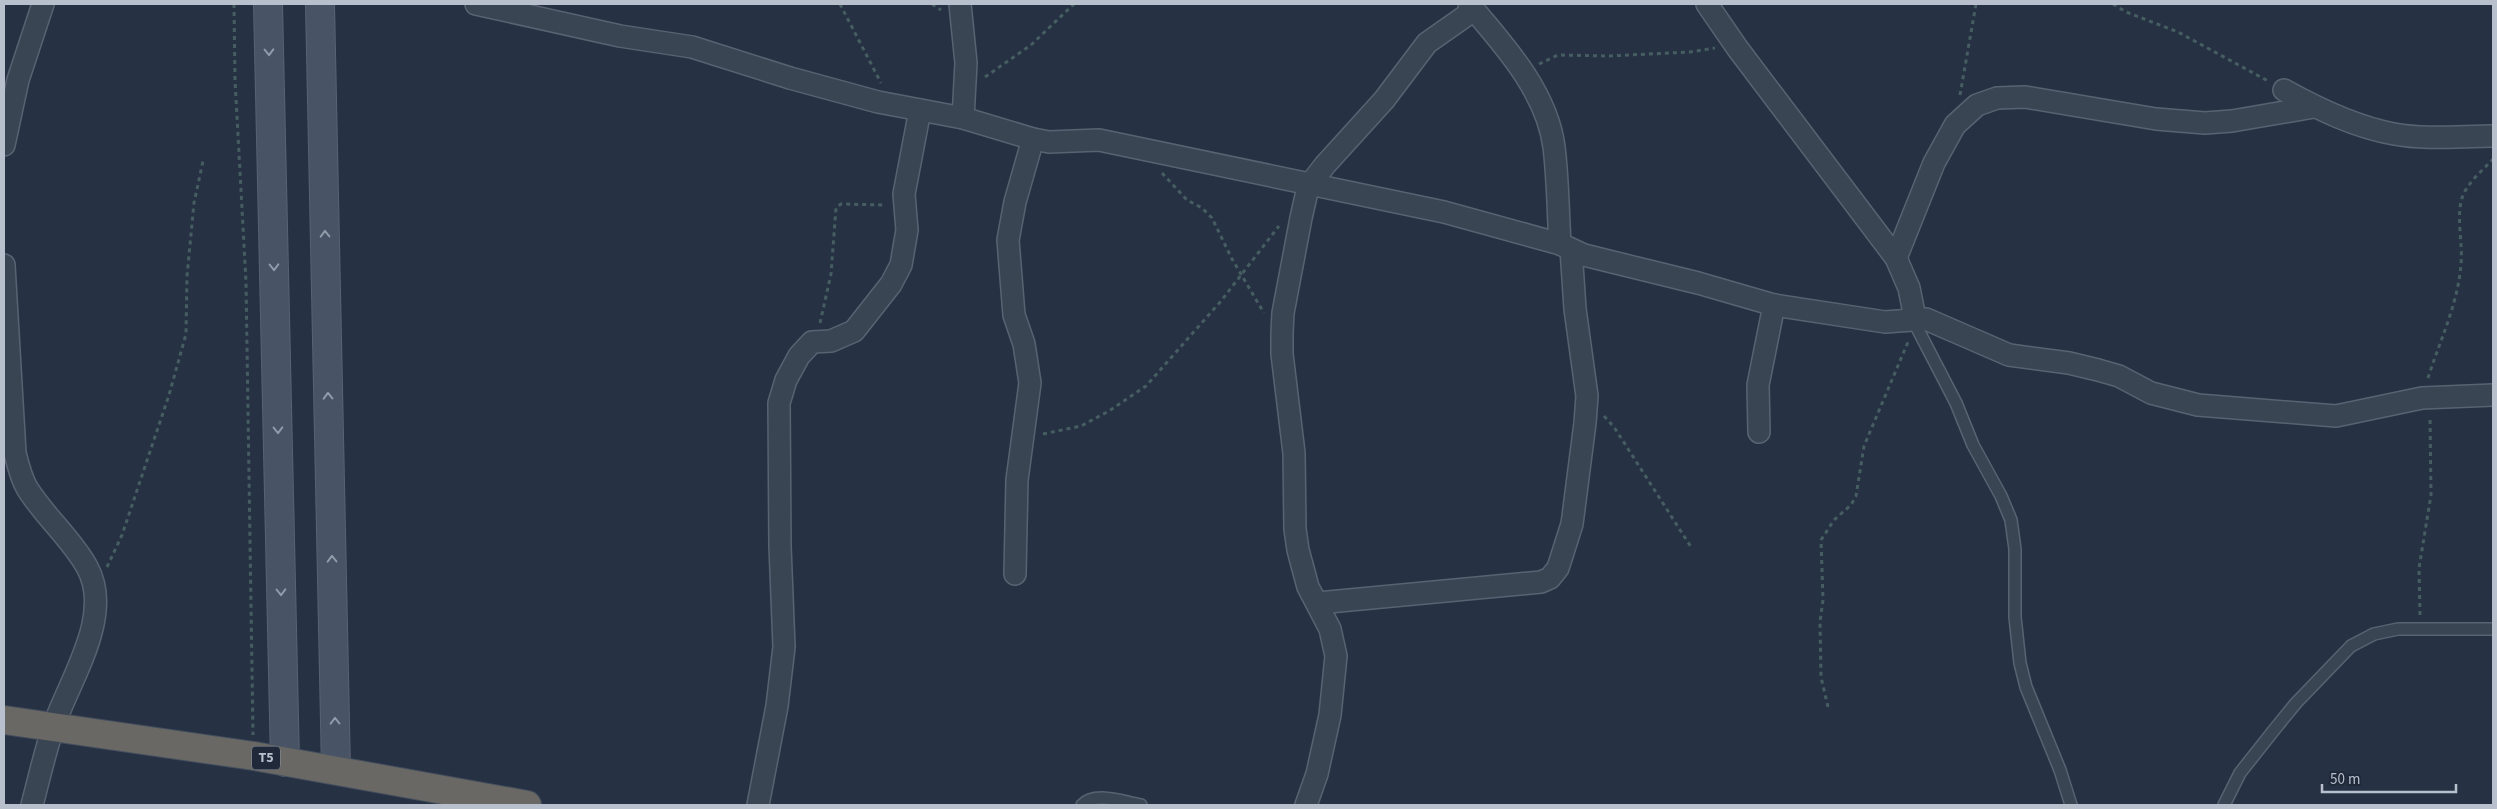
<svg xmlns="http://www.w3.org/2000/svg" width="2497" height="809" font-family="'Source Sans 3',sans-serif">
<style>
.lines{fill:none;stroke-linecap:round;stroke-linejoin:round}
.service-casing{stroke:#596271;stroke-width:14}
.minor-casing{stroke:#596271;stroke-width:24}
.secondary-casing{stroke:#596271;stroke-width:30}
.trunk-casing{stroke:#454f5e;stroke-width:30}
.path{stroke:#465e61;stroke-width:3;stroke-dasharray:4 4;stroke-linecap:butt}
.service{stroke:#3a4553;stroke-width:11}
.minor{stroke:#3a4553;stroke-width:21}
.secondary{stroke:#485366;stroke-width:28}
.trunk{stroke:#696865;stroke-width:28}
.oneway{stroke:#919aa9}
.labels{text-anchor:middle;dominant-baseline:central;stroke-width:4.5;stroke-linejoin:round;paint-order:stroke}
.shield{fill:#1f2939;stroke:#8a93a1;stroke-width:1}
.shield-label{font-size:14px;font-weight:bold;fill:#b8c0cd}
</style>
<rect width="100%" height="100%" fill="#263244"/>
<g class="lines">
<g class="service-casing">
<g id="service">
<path d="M 1915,318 L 1915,324 L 1956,403 L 1973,445 L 2001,496 L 2011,520 L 2015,549 L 2015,617 L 2020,663 L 2026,687 L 2060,770 L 2071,805"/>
<path d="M 1082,805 C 1095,791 1123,802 1141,805"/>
<path d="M 2224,805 L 2240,773 L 2274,730 L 2296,703 L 2351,646 L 2374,634 L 2398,629 L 2493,629"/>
</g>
</g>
<g class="minor-casing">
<g id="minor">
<path d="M 476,4 L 620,36 L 692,47 L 790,78 L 878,102 L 963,118 L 1033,139 L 1049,142 L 1099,140 L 1444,212 L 1560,244 L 1584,255 L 1698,283 L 1774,305 L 1885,322 L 1926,319 L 2009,355 L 2069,363 L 2098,370 L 2119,376 L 2151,393 L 2198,405 L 2336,416 L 2422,398 L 2493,395"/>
<path d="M 960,4 L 966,63 L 963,118"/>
<path d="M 1469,4 C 1504,45 1547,92 1554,147 C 1558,179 1558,212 1560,244"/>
<path d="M 1707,4 L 1738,49 L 1896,258 L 1909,288 L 1915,318"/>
<path d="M 2284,90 C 2318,109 2355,127 2394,134 C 2426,140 2461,136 2493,136"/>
<path d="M 4,145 L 18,80 L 43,4"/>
<path d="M 1896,258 L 1934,163 L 1955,125 L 1977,105 L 1997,98 L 2025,97 L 2156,119 L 2205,123 L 2232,121 L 2314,107"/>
<path d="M 4,265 L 15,453 C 18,465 21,478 27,488 C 44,516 71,538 87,567 C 114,615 70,679 54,725 C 45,751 39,779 32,805"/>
<path d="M 1759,432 L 1758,385 L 1774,305"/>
<path d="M 1015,574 L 1017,480 L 1030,383 L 1024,344 L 1014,315 L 1008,240 L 1015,202 L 1033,139"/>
<path d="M 1318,603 L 1541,582 L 1550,578 L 1558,568 L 1572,524 L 1585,423 L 1587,396 L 1575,309 L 1571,249"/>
<path d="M 758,805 L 777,706 L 784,647 L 780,546 L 779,403 L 786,380 L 799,356 L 812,342 L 831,341 L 854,331 L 891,284 L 901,265 L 907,230 L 904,194 L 920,110"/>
<path d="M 1306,805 L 1317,774 L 1330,715 L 1336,656 L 1330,629 L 1308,587 L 1298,550 L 1295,529 L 1294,453 L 1282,354 L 1282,333 L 1283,313 L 1301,218 L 1308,187 L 1325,165 L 1384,100 L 1427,43 L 1474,10"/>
</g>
</g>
<g class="secondary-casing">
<g id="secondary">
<path d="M 268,4 L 285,762"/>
<path d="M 320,4 L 336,770"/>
</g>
</g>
<g class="trunk-casing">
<path id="trunk" d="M 4,720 L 254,756 L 527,805"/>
</g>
<g class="path">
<path d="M 234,4 L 235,80 L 246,282 L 253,735"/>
<path d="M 840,4 L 881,83"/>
<path d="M 932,4 L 941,10"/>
<path d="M 2113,4 L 2126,12 L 2178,32 L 2268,81"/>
<path d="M 1539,64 L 1558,55 L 1609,56 L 1690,52 L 1715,48"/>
<path d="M 985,77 L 1031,45 L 1074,4"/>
<path d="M 1960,95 L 1976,4"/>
<path d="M 1162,173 L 1187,200 L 1202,208 L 1212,218 L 1232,259 L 1264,313"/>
<path d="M 820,323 L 831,274 L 836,208 L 841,204 L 886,205"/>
<path d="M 2428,378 C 2440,340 2458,304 2461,264 C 2463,243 2456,218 2462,198 C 2467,183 2482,171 2493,159"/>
<path d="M 1604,416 L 1614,427 L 1691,547"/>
<path d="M 1043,434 L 1081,426 L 1109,411 L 1146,386 L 1221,301 L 1279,226"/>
<path d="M 107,567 L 122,535 L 169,395 L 186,334 L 187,276 L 194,203 L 203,161"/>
<path d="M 2420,615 L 2419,568 L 2431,495 L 2430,417"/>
<path d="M 1828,707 L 1821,677 L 1820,622 L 1823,600 L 1821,540 L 1834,520 L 1851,505 L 1856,496 L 1864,446 L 1908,342"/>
</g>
<use href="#service" class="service"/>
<use href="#minor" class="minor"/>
<use href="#secondary" class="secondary"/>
<use href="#trunk" class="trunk"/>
</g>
<defs><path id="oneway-chevron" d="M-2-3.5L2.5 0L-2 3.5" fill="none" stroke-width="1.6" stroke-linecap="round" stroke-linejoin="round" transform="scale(1.25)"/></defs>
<g class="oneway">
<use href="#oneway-chevron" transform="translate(269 52) rotate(89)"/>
<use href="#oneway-chevron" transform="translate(325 234) rotate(-91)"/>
<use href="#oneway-chevron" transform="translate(274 267) rotate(89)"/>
<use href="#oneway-chevron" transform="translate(328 396) rotate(-91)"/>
<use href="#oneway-chevron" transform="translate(278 430) rotate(89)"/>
<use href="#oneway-chevron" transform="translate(332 559) rotate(-91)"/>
<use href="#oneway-chevron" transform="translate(281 592) rotate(89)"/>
<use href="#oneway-chevron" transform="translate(335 721) rotate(-91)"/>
</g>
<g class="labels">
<rect class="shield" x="252" y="746.5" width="28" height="23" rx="4"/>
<g class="shield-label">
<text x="266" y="758">T5</text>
</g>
</g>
<rect width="2497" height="809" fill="none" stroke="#b8c0cd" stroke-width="10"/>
<path d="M2322 784v8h134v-8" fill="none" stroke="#b8c0cd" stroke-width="2.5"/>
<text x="2330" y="784" font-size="15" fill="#b8c0cd" stroke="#1f2939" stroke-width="4" paint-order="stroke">50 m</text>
</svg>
